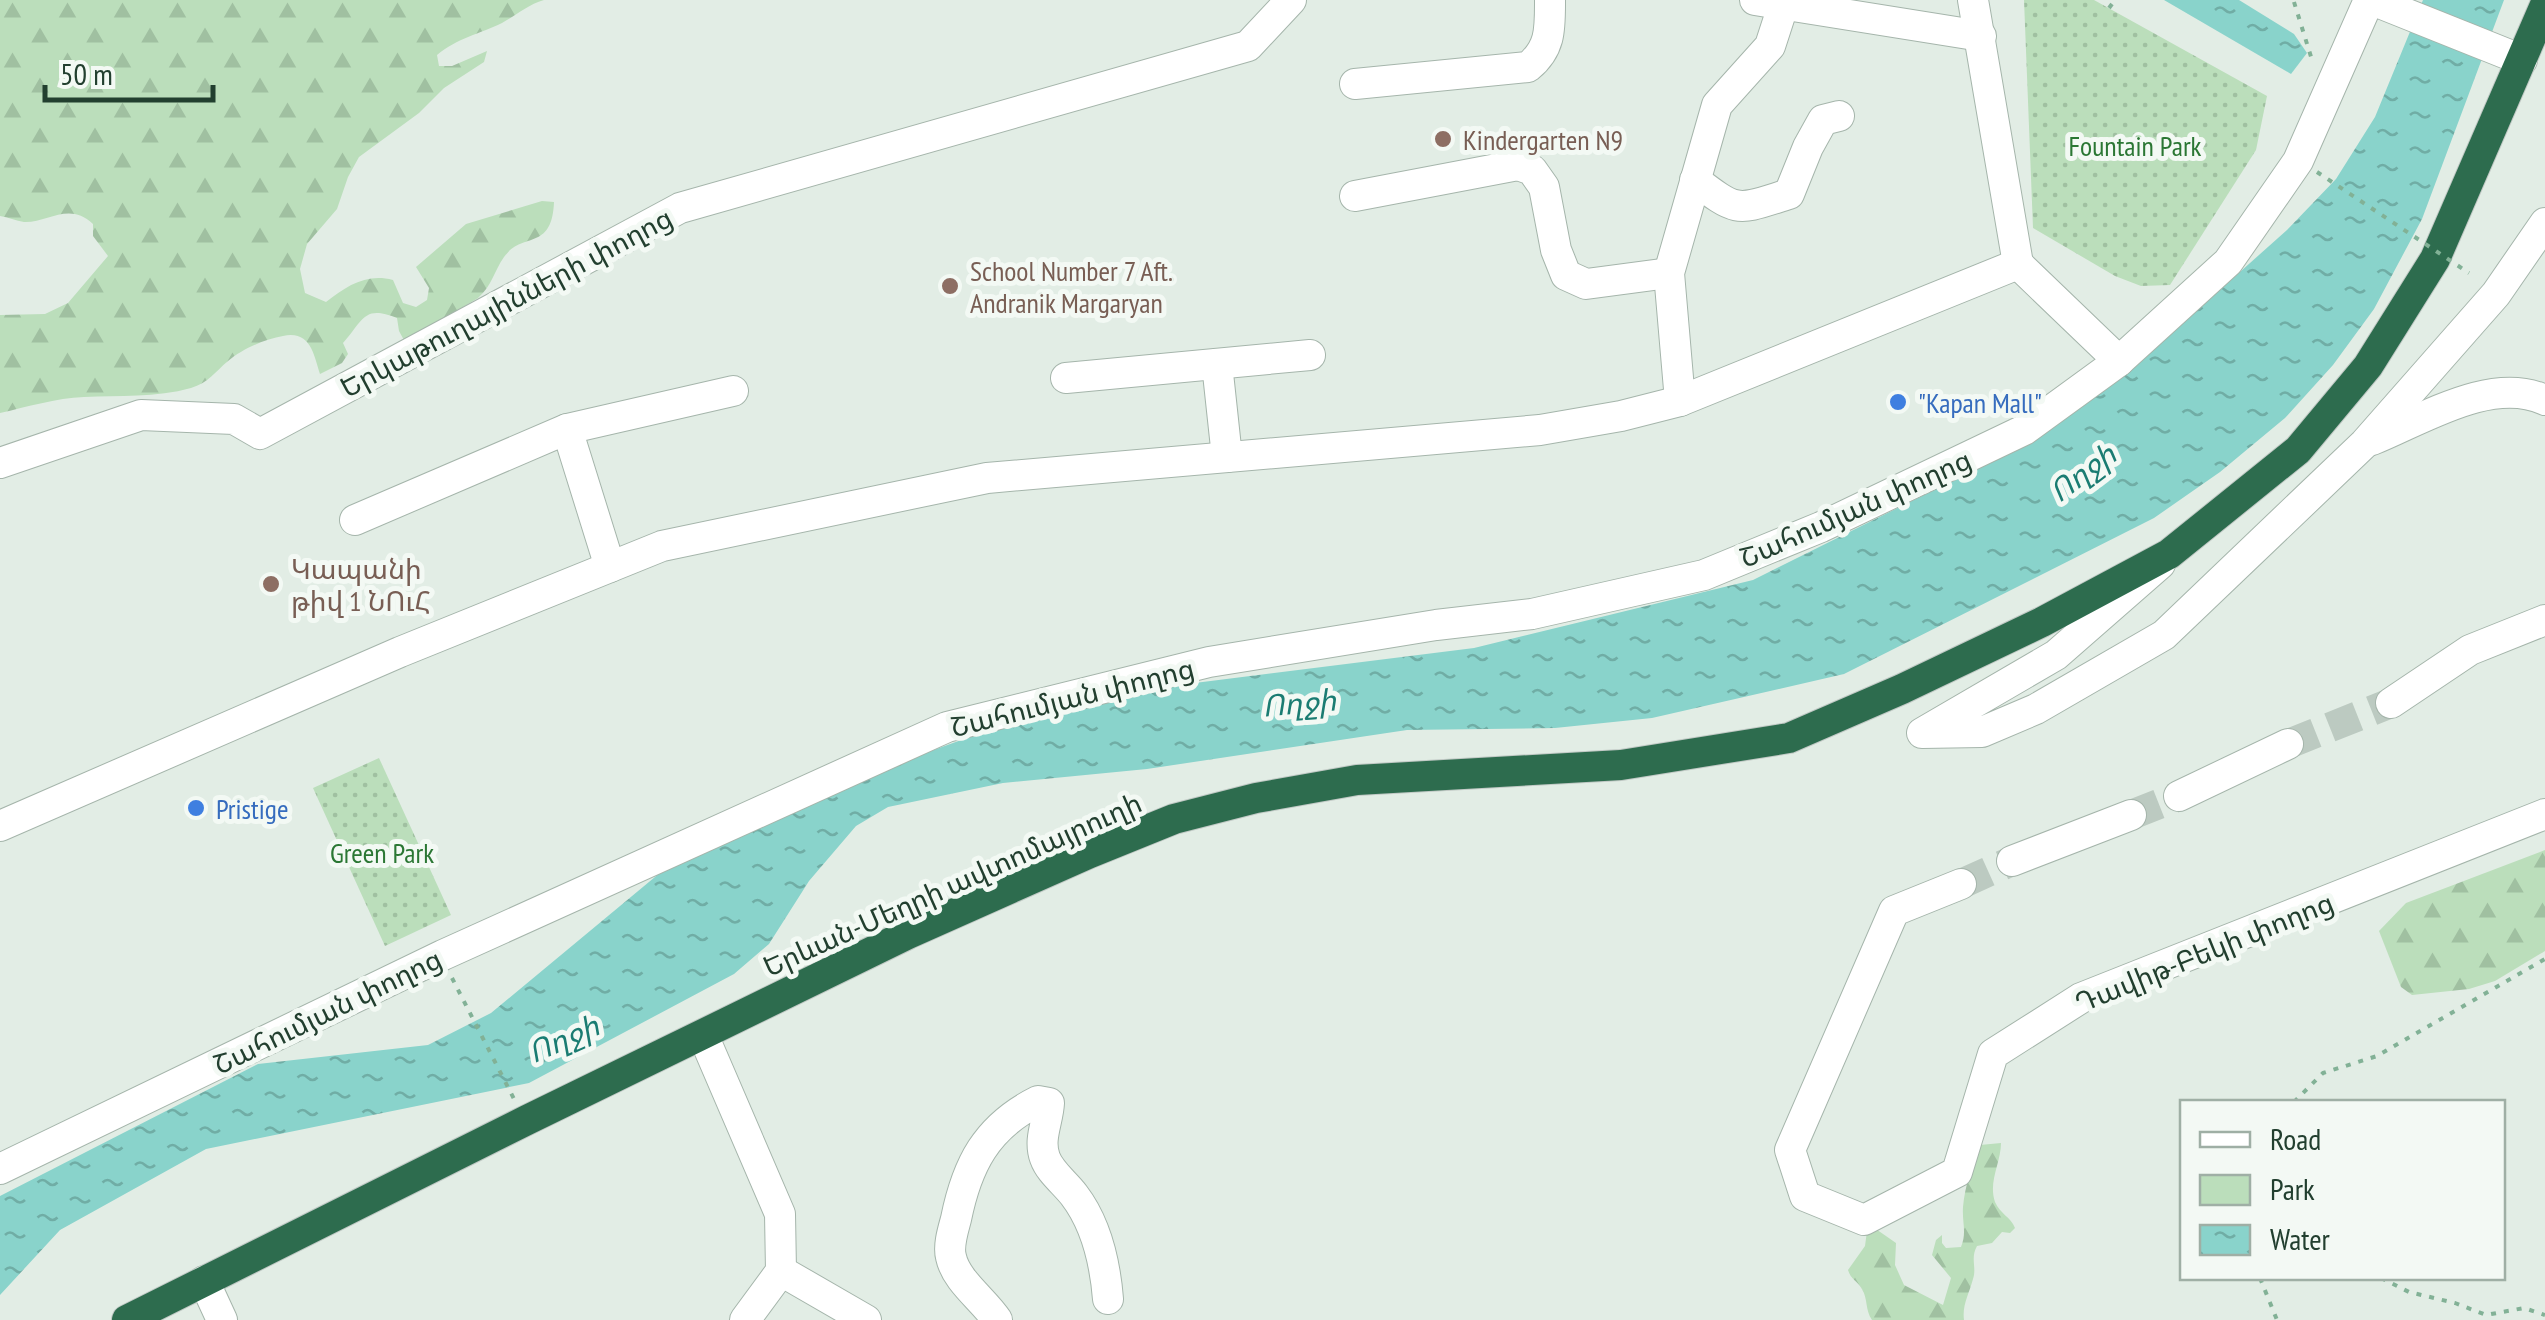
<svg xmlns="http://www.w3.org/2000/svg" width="2545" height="1320" font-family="'PT Sans Narrow','Noto Sans Armenian',sans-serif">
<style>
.green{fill:url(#green-dots)}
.forest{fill:url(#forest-firs)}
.water{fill:url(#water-ripples)}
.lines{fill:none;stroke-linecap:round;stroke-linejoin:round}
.minor-tunnel{stroke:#bccac1;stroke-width:30;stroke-dasharray:30 15;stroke-linecap:butt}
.minor-casing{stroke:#a5b5ab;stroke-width:32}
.highway-casing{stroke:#c1c9c5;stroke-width:32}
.path{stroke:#82b196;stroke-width:4;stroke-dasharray:5 8;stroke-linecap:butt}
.minor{stroke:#fff;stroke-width:30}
.highway{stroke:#2d6c4e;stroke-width:30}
.path-bridge{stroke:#82b196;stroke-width:4;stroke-dasharray:5 8;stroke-linecap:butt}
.education-dot{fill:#8d6e63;stroke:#f3f9f4;stroke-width:4}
.shop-dot{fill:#3f7fe0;stroke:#f3f9f4;stroke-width:4}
.labels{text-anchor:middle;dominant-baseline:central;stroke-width:10;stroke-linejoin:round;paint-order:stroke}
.education-label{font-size:28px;fill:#785e54;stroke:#f3f9f4;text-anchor:start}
.park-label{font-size:28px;fill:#2b7734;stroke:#f3f9f4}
.street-label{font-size:28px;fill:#223f2f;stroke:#f3f9f4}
.shop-label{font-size:28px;fill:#366cbe;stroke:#f3f9f4;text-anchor:start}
.water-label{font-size:30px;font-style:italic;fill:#1a7c72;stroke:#f3f9f4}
</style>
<defs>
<pattern id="green-dots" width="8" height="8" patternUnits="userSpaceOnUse" patternTransform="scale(2.5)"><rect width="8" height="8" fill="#bbdebb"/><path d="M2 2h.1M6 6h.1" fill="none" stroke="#a0c0a1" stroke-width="1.8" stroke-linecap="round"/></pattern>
<pattern id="forest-firs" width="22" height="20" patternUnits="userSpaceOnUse" patternTransform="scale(2.5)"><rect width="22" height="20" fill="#bbdebb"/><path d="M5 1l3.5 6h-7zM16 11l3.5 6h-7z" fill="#a0c0a1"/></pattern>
<pattern id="water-ripples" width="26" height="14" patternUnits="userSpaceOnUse" patternTransform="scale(2.5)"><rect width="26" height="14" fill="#89d3cb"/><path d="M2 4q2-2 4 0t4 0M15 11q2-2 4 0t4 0" fill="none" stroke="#70ada5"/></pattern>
</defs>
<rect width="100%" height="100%" fill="#e2ede5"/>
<g class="green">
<path d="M 2024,0 L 2094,0 L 2267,96 L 2256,150 L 2170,285 L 2141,286 L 2115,276 L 2033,228 Z"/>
<path d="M 379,758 L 451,915 L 385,946 L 313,788 Z"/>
</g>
<g class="forest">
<path d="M 0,0 L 544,0 C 527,5 517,15 502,23 C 480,34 457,38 437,55 L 439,66 L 452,66 L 487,51 L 484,62 L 444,88 L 419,113 L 359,157 L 348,177 L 337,209 L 307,244 L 300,269 L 305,293 L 326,302 C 347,286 366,273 393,280 L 403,303 L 416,307 L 427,300 L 429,288 L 416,267 L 466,224 L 542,201 L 554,202 C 552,252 522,231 504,257 C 494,271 492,286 478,298 L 405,342 L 399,331 L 397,318 C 363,304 363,321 343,343 L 348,354 L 342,363 L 320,374 C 314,356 311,330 283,336 C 265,339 242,349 228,361 C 215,372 208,383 191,388 C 156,398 119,395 84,397 C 56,398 27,407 0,413 L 0,315 L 45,314 L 68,303 L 108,256 L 93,236 L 93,224 C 69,201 48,223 24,222 C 16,221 8,217 0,216 Z"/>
<path d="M 2545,850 L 2545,951 L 2495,981 L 2469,989 L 2412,995 L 2401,987 L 2379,931 L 2406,903 Z"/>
<path d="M 2001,1143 C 2001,1163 1988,1181 1995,1202 C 2000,1214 2011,1217 2015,1228 L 2010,1233 L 2002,1232 L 1992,1243 L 1977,1246 C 1970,1259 1977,1267 1973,1279 C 1969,1294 1962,1305 1964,1320 L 1872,1320 C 1865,1310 1868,1299 1862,1289 C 1857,1280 1851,1280 1848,1270 L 1865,1246 L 1867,1231 L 1873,1227 L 1896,1243 L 1895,1265 L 1904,1285 L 1943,1305 L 1951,1278 L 1932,1255 L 1936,1240 L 1942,1235 L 1942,1243 L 1946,1248 L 1961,1247 C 1967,1232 1962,1223 1963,1207 C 1965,1185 1972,1166 1980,1145 Z"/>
</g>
<g class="water">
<path d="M 2164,0 L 2239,0 L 2294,34 L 2307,53 L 2291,74 Z"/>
<path d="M 2423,0 L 2504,0 L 2422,219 L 2374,309 L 2333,365 L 2285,418 L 2220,472 L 2154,518 L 1844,674 L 1652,718 L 1555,728 L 1407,730 L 1147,769 L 1003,783 L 888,807 L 856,826 L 809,881 L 769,944 L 734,974 L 529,1083 L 206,1149 L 60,1230 L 0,1295 L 0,1196 L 258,1064 L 428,1045 L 491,1013 L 667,867 L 892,765 L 989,730 L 1163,687 L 1474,648 L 1753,580 L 2016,449 L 2148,354 L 2287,230 L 2336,179 L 2375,117 Z"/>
</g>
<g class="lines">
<g class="minor-tunnel">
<path d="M 2288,744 L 2391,703"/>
<path d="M 2131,815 L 2179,796"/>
<path d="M 1961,884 L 2012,861"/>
</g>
<g class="minor-casing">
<g id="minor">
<path d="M 1755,0 L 1981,36"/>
<path d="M 1973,0 L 2018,264"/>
<path d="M 2372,0 L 2522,60"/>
<path d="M 1355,84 L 1528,67 C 1551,48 1550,29 1550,0"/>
<path d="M 1695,180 C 1739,214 1737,210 1789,194 L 1808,147 L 1823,120 L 1839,116"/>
<path d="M 1355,196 L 1518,165 L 1532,170 L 1544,187 L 1556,250 L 1566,275 L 1586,284 L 1669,273"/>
<path d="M 2018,264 L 2119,361"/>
<path d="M 1217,364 L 1227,457"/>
<path d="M 1066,378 L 1310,355"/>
<path d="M 1680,401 L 1669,273 L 1717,105 L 1770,46 L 1783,6"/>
<path d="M 567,429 L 610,567"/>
<path d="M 2372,440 C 2422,420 2491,375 2545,400"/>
<path d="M 0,463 L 141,415 L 234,419 L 260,434 L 680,208 L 1248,46 L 1291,0"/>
<path d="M 355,520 L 567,429 L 733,391"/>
<path d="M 2160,564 L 2056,655 L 1922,733 L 1982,732 L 2036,709 L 2164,635 L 2365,443 L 2496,294 L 2545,223"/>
<path d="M 2391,703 L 2470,650 L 2545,620"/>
<path d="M 2179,796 L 2288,744"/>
<path d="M 0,826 L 400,652 L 662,546 L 987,478 L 1540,430 L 1621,416 L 1680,401 L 2018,264"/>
<path d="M 2012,861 L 2131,815"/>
<path d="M 1961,884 L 1894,911 L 1790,1150 L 1805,1196 L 1864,1220 L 1957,1172 L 1993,1054 L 2081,998 L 2545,814"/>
<path d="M 703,1035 L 780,1214 L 781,1271 L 745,1320"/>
<path d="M 0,1169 L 443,955 L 947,727 L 1209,662 L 1436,625 L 1532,614 L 1704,575 L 1821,527 L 2024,430 L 2119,361 L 2228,262 L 2298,161 L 2369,0"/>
<path d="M 781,1271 L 866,1320"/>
<path d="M 204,1281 L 222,1320"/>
<path d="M 997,1320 C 984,1300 956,1281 951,1257 C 948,1246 953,1230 956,1219 C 967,1165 986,1127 1038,1101 L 1049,1103 C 1048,1122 1038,1139 1045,1158 C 1050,1172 1065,1183 1074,1195 C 1097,1225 1105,1262 1108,1299"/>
</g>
</g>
<g class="highway-casing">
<path id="highway" d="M 127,1320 L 527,1120 L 908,934 L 1090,853 L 1174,819 L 1256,798 L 1357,780 L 1621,765 L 1789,738 L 1902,689 L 2042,622 L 2169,554 L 2298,450 L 2368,366 L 2435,259 L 2545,5"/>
</g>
<g class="path">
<path d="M 2294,2 L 2312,60"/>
<path d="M 2109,8 L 2115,0"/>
<path d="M 452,978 L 514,1099"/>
<path d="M 2294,1102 L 2323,1073 L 2377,1056 L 2545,959"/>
<path d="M 2260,1278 L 2277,1320"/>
<path d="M 2381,1278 L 2409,1292 L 2455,1303 L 2486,1315 L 2524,1308 L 2545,1315"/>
</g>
<use href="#minor" class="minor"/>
<use href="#highway" class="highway"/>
<path class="path-bridge" d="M 2317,172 L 2469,273"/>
</g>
<g class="education-dot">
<circle cx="1443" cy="139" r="10"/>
<circle cx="950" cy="286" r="10"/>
<circle cx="271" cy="584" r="10"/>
</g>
<g class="shop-dot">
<circle cx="1898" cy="402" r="10"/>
<circle cx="196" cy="808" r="10"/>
</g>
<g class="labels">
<g class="education-label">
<text x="1463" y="139">Kindergarten N9</text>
<text x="970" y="270">School Number 7 Aft.<tspan x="970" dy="32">Andranik Margaryan</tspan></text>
<text x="291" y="568">Կապանի<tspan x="291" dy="32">թիվ 1 ՆՈւՀ</tspan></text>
</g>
<g class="park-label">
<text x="2135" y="145">Fountain Park</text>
<text x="382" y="852">Green Park</text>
</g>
<g class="street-label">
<text transform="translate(506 302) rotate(-28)">Երկաթուղայինների փողոց</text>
<text transform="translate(1855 508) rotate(-24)">Շահումյան փողոց</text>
<text transform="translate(1072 697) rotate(-14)">Շահումյան փողոց</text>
<text transform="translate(952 884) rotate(-24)">Երևան-Մեղրի ավտոմայրուղի</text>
<text transform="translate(2204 952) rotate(-22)">Դավիթ-Բեկի փողոց</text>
<text transform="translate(327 1011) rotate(-26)">Շահումյան փողոց</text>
</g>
<g class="shop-label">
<text x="1918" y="402">"Kapan Mall"</text>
<text x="216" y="808">Pristige</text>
</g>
<g class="water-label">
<text transform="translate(2082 472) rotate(-37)">Ողջի</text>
<text transform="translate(1299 702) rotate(-5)">Ողջի</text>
<text transform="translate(563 1038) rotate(-24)">Ողջի</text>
</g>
</g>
<rect x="2180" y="1100" width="325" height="180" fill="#f3f9f4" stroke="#9fafa5" stroke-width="2.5"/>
<rect x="2200" y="1132" width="50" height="15" fill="#ffffff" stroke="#9fafa5" stroke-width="2.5"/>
<text x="2270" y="1150" font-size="30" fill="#223f2f">Road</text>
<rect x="2200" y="1175" width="50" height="30" fill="#bbdebb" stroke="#9fafa5" stroke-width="2.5"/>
<text x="2270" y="1200" font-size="30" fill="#223f2f">Park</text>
<rect x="2200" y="1225" width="50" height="30" fill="url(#water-ripples)" stroke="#9fafa5" stroke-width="2.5"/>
<text x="2270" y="1250" font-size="30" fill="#223f2f">Water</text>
<path d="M45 85v15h168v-15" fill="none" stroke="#223f2f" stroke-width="5"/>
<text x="60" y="85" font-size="30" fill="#223f2f" stroke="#f3f9f4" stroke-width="8" paint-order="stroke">50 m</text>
</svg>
